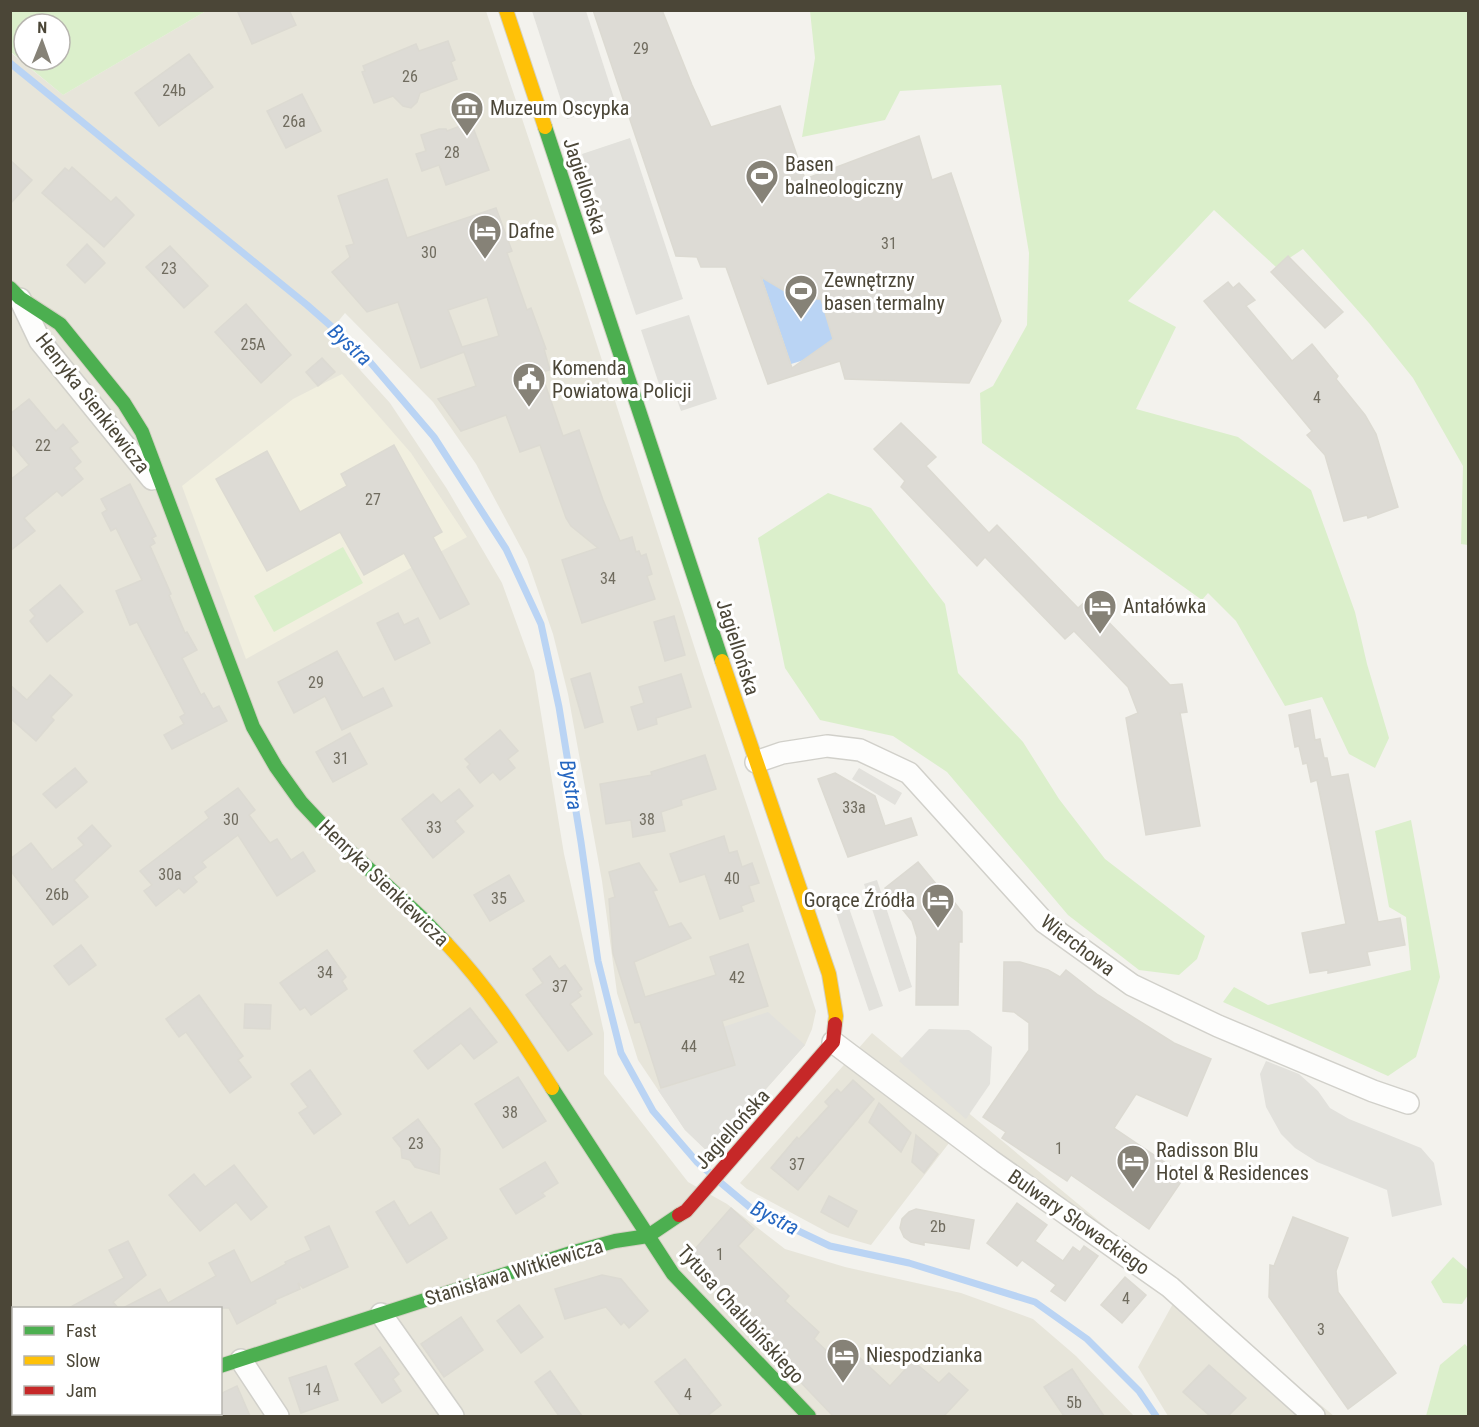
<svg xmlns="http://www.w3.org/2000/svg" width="1479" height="1427" font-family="'Roboto Condensed',sans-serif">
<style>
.residential{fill:#e7e5da;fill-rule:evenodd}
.education{fill:#f1efdf}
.green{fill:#dbefcb;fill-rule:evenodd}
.parking{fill:#e2e1dc}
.water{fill:#bad4f4}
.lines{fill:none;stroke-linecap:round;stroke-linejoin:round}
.stream{stroke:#bad4f4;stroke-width:7}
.building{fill:#dddbd5;stroke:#dcdad2;stroke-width:1.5;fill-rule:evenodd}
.street-casing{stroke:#d1d0ca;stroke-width:24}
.fast-casing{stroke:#d3d1c3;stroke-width:16}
.slow-casing{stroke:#d3d1c3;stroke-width:16}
.jam-casing{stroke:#d3d1c3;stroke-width:16}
.street{stroke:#fdfdfc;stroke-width:21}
.fast{stroke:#4caf50;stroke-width:14}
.slow{stroke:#ffc107;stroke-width:14}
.jam{stroke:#c62828;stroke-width:14}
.labels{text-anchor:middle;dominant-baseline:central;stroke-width:6;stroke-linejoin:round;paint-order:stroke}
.number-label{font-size:16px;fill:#706c5f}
.poi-label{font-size:20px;fill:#4b4637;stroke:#fff;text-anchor:start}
.street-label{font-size:20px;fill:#4b4637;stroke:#fff}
.water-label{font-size:21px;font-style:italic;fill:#2667c1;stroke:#fff}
</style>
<rect width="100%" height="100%" fill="#f3f2ed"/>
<g class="residential">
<path d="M 206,11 L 486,11 L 579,289 L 704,677 L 816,1011 L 812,1029 L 805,1045 L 709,1153 L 685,1130 L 638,1060 L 617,993 L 602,881 L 568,694 L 553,634 L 527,559 L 476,464 L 433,402 L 345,313 L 326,336 L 342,350 L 390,403 L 447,489 L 502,583 L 534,671 L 564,854 L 604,1033 L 604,1074 L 688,1182 L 727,1204 L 785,1249 L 845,1267 L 961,1293 L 1033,1319 L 1076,1356 L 1134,1416 L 11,1416 L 10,52 L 63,95 ZM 14,1308 L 220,1308 L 220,1414 L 14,1414 Z"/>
<path d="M 872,1033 L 1334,1416 L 1168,1416 L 1138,1367 L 1175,1300 L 949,1143 L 871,1245 L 829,1233 L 747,1189 L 740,1183 Z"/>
</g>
<path class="education" d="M 342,374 L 411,453 L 467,537 L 246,659 L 182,486 L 293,399 Z"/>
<g class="green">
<path d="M 10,11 L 11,10 L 206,11 L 63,95 L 11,52 ZM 24,24 L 60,24 L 60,60 L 24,60 Z"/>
<path d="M 810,11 L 1468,11 L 1468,545 L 1461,544 L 1463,466 L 1413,378 L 1369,323 L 1303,249 L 1276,267 L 1214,210 L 1128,301 L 1176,327 L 1136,409 L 1238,437 L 1311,490 L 1355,612 L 1367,664 L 1389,738 L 1375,768 L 1349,754 L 1322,697 L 1285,706 L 1236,621 L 1208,593 L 1202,600 L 982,443 L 980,393 L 993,386 L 1027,325 L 1029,253 L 1001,85 L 900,91 L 885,120 L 802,137 L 815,58 Z"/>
<path d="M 828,493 L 871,508 L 945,604 L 958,673 L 1023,742 L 1059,799 L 1105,859 L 1205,936 L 1197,959 L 1179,975 L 1139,970 L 1068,915 L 947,772 L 893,736 L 820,720 L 785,668 L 758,538 Z"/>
<path d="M 343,547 L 363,583 L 274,632 L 254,596 Z"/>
<path d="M 1411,820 L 1440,977 L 1416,1057 L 1388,1076 L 1223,1002 L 1234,987 L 1268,1005 L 1411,970 L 1406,917 L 1389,907 L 1375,831 Z"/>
<path d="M 1453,1257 L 1468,1270 L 1468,1295 L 1462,1304 L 1443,1303 L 1431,1282 Z"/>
<path d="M 1465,1344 L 1468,1348 L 1468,1416 L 1426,1416 L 1440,1365 Z"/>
</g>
<g class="parking">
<path d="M 532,11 L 586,11 L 616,104 L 567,119 Z"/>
<path d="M 630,138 L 683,299 L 636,315 L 582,154 Z"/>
<path d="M 689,315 L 717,399 L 681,411 L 671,383 L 660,387 L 641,330 Z"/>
<path d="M 859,768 L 902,793 L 895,805 L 852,779 Z"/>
<path d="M 877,880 L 912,987 L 899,992 L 864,884 Z"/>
<path d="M 849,908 L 883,1006 L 869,1011 L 836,913 Z"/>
<path d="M 768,1012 L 805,1045 L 709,1153 L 685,1130 L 658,1090 L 735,1065 L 723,1027 Z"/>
<path d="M 929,1029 L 969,1030 L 992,1047 L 990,1084 L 966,1119 L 899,1061 Z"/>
<path d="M 1266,1061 L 1299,1074 L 1318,1091 L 1330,1108 L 1349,1119 L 1421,1148 L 1434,1163 L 1442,1205 L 1392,1217 L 1387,1190 L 1317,1162 L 1295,1148 L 1281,1134 L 1266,1107 L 1260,1074 Z"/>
</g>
<path class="water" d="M 756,261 L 798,299 L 821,299 L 833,339 L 804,360 L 791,364 Z"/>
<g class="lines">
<g class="stream">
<path d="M 10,63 L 307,305 L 364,355 L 434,437 L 506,549 L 541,624 L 559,707 L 581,842 L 598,961 L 621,1053 L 653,1111 L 697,1162 L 711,1174"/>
<path d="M 721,1183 L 752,1209 L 830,1246 L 909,1263 L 1035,1302 L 1087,1339 L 1139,1391 L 1156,1416"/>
</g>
</g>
<g class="building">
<path d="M 237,10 L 289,10 L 296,25 L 252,44 Z"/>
<path d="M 593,10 L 662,10 L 692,85 L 711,127 L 780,106 L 805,179 L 919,136 L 932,180 L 951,173 L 1001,321 L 969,383 L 845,379 L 840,361 L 768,384 L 726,267 L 701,267 L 697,257 L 676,256 ZM 761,277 L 798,299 L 821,299 L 833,339 L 792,368 Z"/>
<path d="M 448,41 L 455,60 L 451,62 L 457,79 L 420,93 L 417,102 L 411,108 L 403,106 L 393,96 L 374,103 L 362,72 L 365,71 L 363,66 L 416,44 L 419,51 Z"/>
<path d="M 189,54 L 213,87 L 159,126 L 135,93 Z"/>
<path d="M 302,94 L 321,131 L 286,148 L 267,111 Z"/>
<path d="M 471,122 L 489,170 L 446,185 L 439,165 L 422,171 L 416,154 L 426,151 L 421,135 L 439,129 L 446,129 L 447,131 Z"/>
<path d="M 10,160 L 32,180 L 10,204 Z"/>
<path d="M 72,167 L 111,202 L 116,197 L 134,215 L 104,247 L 42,193 L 65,168 L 69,171 Z"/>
<path d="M 387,179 L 407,238 L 496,208 L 512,251 L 507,253 L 527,310 L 531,308 L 546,349 L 544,349 L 550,370 L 541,372 L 563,436 L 579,430 L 603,500 L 620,541 L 632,537 L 636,552 L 639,551 L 641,556 L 646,554 L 652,574 L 647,576 L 655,599 L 582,623 L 562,560 L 598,548 L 571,526 L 566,518 L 540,445 L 520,452 L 506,415 L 461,431 L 438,399 L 476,386 L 464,352 L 421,368 L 398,302 L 367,312 L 332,272 L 350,257 L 346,246 L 354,244 L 338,196 ZM 487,297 L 499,336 L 462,347 L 448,310 Z"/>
<path d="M 87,244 L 105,263 L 85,283 L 67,265 Z"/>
<path d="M 170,246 L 208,286 L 184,308 L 146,267 Z"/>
<path d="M 1288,256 L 1343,312 L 1325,328 L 1271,272 Z"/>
<path d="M 1228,282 L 1233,288 L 1239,283 L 1255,300 L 1246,306 L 1292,361 L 1312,344 L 1338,376 L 1336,379 L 1365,415 L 1376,434 L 1398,507 L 1368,518 L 1367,515 L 1344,521 L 1325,455 L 1307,435 L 1312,431 L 1204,301 Z"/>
<path d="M 246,304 L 291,355 L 261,383 L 215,332 Z"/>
<path d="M 322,358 L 335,372 L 318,386 L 306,372 Z"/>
<path d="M 29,399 L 56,431 L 63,424 L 78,442 L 70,448 L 81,462 L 74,468 L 83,479 L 62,496 L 57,491 L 24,518 L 35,531 L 10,551 L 10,480 L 29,465 L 10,442 L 10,414 Z"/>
<path d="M 901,423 L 936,457 L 926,466 L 989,533 L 997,525 L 1078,608 L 1087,600 L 1170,685 L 1182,684 L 1187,712 L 1180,713 L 1200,826 L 1146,835 L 1126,718 L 1138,713 L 1128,687 L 1074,631 L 1065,639 L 985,557 L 977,566 L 901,487 L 905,481 L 874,449 Z"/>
<path d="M 394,445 L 442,532 L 433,537 L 469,604 L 440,619 L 404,553 L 364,575 L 340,532 L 267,571 L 216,479 L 267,451 L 300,512 L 347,486 L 341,474 Z"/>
<path d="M 130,484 L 156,536 L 152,538 L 155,543 L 150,546 L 171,594 L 169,595 L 185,633 L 187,632 L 197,650 L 182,658 L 201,695 L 204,693 L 213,709 L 219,706 L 227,721 L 172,749 L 164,735 L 184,724 L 180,717 L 185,714 L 137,622 L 130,625 L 116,591 L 142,580 L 116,528 L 111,531 L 102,513 L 107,510 L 101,499 Z"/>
<path d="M 60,585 L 83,612 L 47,642 L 30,621 L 35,616 L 30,610 Z"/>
<path d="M 398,613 L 404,625 L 418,618 L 430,643 L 395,660 L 377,623 Z"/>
<path d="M 674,616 L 685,655 L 665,661 L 654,622 Z"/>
<path d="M 337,651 L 363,698 L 383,688 L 392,706 L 342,730 L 325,696 L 294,713 L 278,682 Z"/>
<path d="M 590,673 L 603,722 L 585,728 L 571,679 Z"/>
<path d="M 681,674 L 691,707 L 656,718 L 657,724 L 638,730 L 631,707 L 644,703 L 639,687 Z"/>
<path d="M 50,675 L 72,695 L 51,717 L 54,720 L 36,741 L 10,718 L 10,685 L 27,700 Z"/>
<path d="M 1310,710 L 1315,740 L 1320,739 L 1324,758 L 1327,758 L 1331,777 L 1348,774 L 1378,922 L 1400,918 L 1405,945 L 1367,952 L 1370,965 L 1328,973 L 1328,970 L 1310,973 L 1302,933 L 1346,924 L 1317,780 L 1311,782 L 1307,763 L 1303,764 L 1299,746 L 1295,747 L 1289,715 Z"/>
<path d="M 500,730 L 518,751 L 508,759 L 515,768 L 500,780 L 493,772 L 480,783 L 467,767 L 470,764 L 465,759 Z"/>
<path d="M 350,733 L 367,764 L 333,782 L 316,752 Z"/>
<path d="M 705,755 L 716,789 L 681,800 L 682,805 L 661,812 L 665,831 L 633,837 L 631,820 L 606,824 L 600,784 L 652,775 L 651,772 Z"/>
<path d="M 75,768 L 87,782 L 56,808 L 43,794 Z"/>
<path d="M 835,773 L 875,796 L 885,826 L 911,818 L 917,835 L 848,857 L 818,779 Z"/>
<path d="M 238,788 L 255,810 L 249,815 L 270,843 L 277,839 L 291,860 L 303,852 L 315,871 L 277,896 L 238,835 L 202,862 L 206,867 L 193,877 L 197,882 L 184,893 L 179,888 L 156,906 L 144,891 L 152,885 L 140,871 L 209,818 L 205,812 Z"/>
<path d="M 459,789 L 473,806 L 455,821 L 464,832 L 433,858 L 402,819 L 433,794 L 441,803 Z"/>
<path d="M 92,825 L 111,846 L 74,880 L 88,897 L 53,925 L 10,870 L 10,859 L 31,843 L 52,870 L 84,845 L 78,838 Z"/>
<path d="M 724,836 L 729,853 L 737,851 L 742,867 L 752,863 L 759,883 L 749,886 L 754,901 L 741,906 L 743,911 L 720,919 L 705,874 L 680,882 L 670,854 Z"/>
<path d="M 918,862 L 941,890 L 943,888 L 962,912 L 962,942 L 959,942 L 958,1005 L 916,1005 L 917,937 L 912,921 L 885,888 Z"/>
<path d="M 639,863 L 657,890 L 653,891 L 669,927 L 681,923 L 691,938 L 634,962 L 645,997 L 716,975 L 710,957 L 748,944 L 768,1006 L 722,1021 L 735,1065 L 661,1088 L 640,1022 L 635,1023 L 613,953 L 609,899 L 615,897 L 609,872 Z"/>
<path d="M 509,875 L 524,901 L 490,921 L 474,895 Z"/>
<path d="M 81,945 L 96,965 L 69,985 L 54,966 Z"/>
<path d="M 327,950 L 346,977 L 342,981 L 347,989 L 311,1015 L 305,1007 L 300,1010 L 280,983 Z"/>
<path d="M 550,956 L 559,969 L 565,965 L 582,989 L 578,992 L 581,996 L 570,1004 L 592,1034 L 568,1051 L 526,995 L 543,983 L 533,969 Z"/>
<path d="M 1004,962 L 1020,962 L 1048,970 L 1060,977 L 1066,970 L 1098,995 L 1174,1043 L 1211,1059 L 1187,1116 L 1136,1094 L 1114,1128 L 1185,1176 L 1149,1229 L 1071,1175 L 1067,1181 L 1002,1138 L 1006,1132 L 983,1117 L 1029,1050 L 1029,1023 L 1014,1012 L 1003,1011 Z"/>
<path d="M 199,995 L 243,1056 L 238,1060 L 251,1077 L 230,1093 L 186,1032 L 179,1037 L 166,1019 Z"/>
<path d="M 245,1004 L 271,1005 L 270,1029 L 244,1028 Z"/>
<path d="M 470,1008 L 497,1042 L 474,1059 L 461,1043 L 428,1069 L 414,1051 Z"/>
<path d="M 310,1070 L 341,1114 L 314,1134 L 299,1113 L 308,1107 L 291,1084 Z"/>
<path d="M 518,1077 L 546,1121 L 503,1148 L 475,1104 Z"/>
<path d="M 853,1080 L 874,1099 L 798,1190 L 771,1168 L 797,1137 L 799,1139 L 829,1106 L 825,1102 L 837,1089 L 841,1093 Z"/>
<path d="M 879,1103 L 911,1133 L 901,1152 L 869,1122 Z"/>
<path d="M 418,1119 L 440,1149 L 439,1174 L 415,1167 L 410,1160 L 402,1158 L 401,1148 L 393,1138 Z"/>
<path d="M 916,1135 L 938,1154 L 924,1173 L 912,1162 Z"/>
<path d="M 545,1162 L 558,1183 L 542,1193 L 545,1196 L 516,1214 L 500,1189 Z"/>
<path d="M 234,1165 L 267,1207 L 251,1220 L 236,1202 L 200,1231 L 169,1195 L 194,1174 L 205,1187 Z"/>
<path d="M 829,1196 L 857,1211 L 848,1227 L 821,1212 Z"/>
<path d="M 394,1201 L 409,1226 L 431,1212 L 447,1238 L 407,1263 L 376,1212 Z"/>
<path d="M 1017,1203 L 1047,1225 L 1035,1241 L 1063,1261 L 1073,1247 L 1080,1252 L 1084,1246 L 1098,1256 L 1065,1301 L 1051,1291 L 1056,1285 L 1022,1260 L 1017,1266 L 987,1243 Z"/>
<path d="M 731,1208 L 754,1229 L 738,1246 L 789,1296 L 785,1301 L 819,1332 L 814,1339 L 846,1369 L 858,1356 L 890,1386 L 913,1361 L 939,1383 L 949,1373 L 968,1390 L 944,1416 L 833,1416 L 767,1347 L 774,1339 L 695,1267 L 695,1249 Z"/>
<path d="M 916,1209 L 974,1220 L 969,1249 L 924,1242 L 924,1245 L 911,1242 L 904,1237 L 900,1228 L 902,1219 L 909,1212 Z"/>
<path d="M 1293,1217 L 1348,1238 L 1336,1271 L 1338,1292 L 1396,1373 L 1348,1409 L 1269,1297 L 1270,1265 L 1274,1266 Z"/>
<path d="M 329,1226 L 348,1267 L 303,1288 L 298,1283 L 300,1289 L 275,1300 L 276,1303 L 237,1324 L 229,1308 L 123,1308 L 160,1289 L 168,1303 L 216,1276 L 209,1263 L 234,1250 L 251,1283 L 286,1264 L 285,1262 L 311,1250 L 305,1237 Z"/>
<path d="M 128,1241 L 146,1275 L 113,1302 L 118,1308 L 69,1308 L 124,1278 L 109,1250 Z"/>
<path d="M 602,1275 L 621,1279 L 648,1311 L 629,1328 L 624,1322 L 621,1325 L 606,1307 L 565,1319 L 555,1289 Z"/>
<path d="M 1125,1277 L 1146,1295 L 1122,1323 L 1101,1305 Z"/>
<path d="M 519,1305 L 543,1337 L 521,1353 L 497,1321 Z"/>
<path d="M 461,1317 L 483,1350 L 444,1377 L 421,1344 Z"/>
<path d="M 380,1347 L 399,1374 L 393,1379 L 401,1391 L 382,1403 L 355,1364 Z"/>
<path d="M 685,1359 L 721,1405 L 707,1416 L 681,1416 L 655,1382 Z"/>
<path d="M 1209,1365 L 1246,1398 L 1228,1416 L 1210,1416 L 1183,1392 Z"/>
<path d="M 326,1366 L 338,1400 L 301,1413 L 289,1378 Z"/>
<path d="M 1072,1369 L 1104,1416 L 1064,1416 L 1044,1387 Z"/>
<path d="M 550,1371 L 574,1405 L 582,1416 L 559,1416 L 535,1382 Z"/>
<path d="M 237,1386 L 250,1416 L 220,1416 L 220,1394 Z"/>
</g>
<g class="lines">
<g class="street-casing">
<g id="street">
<path d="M 20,299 L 40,341 L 152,479"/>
<path d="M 756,762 L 782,753 L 827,746 L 860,750 L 909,773 L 1044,922 L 1132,985 L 1218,1026 L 1373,1091 L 1408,1103"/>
<path d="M 833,1042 L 990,1160 L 1170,1287 L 1314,1416"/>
<path d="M 381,1314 L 453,1416"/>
<path d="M 241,1360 L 278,1416"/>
<path d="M 97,1416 L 103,1414"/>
</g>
</g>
<g class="fast-casing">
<g id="fast">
<path d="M 545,127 L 722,661"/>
<path d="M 10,288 L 20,298 L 60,324 L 124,403 L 142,432 L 253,727 L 276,767 L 301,802 L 330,833 L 423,919 L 446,943"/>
<path d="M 552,1088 L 673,1274 L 809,1416"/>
<path d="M 220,1366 L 574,1252 L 615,1241 L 648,1236 L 679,1215"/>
</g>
</g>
<g class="slow-casing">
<g id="slow">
<path d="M 506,10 L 545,127"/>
<path d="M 722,661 L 829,974 L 836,1016 L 835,1024"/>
<path d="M 446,943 C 488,987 520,1037 552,1088"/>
</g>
</g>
<g class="jam-casing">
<path id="jam" d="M 679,1215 L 686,1211 L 833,1042 L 835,1024"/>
</g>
<use href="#street" class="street"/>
<use href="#fast" class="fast"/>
<use href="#slow" class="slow"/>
<use href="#jam" class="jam"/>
</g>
<defs>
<g id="museum-pin" transform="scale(1.725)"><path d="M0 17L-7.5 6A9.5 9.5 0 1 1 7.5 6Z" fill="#868277" stroke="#fff"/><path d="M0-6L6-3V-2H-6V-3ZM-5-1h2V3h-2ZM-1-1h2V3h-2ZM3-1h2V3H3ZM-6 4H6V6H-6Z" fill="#fff"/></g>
<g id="stadium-pin" transform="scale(1.725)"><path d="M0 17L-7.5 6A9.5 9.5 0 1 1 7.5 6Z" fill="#868277" stroke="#fff"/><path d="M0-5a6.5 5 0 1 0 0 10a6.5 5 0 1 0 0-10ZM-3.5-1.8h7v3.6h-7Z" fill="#fff"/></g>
<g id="hotel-pin" transform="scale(1.725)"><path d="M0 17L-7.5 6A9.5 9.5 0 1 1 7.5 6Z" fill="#868277" stroke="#fff"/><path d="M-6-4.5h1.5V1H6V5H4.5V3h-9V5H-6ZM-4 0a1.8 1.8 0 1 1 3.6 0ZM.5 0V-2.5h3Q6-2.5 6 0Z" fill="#fff"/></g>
<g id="civic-pin" transform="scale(1.725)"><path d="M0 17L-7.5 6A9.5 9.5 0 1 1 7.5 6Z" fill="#868277" stroke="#fff"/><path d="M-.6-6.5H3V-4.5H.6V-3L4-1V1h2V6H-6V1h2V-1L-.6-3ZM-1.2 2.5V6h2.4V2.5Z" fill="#fff"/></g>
</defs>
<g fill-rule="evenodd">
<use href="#museum-pin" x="467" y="108"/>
<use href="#stadium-pin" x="762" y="176"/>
<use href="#hotel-pin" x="485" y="231"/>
<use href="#stadium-pin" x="801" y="291"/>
<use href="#civic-pin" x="529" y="379"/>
<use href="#hotel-pin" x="1100" y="606"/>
<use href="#hotel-pin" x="938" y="900"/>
<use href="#hotel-pin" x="1133" y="1161"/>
<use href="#hotel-pin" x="843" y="1355"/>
</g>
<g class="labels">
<g class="number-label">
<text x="641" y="48">29</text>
<text x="410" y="76">26</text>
<text x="174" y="90">24b</text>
<text x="294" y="121">26a</text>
<text x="452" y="152">28</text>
<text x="889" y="243">31</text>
<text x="429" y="252">30</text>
<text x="169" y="268">23</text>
<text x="253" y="344">25A</text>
<text x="1317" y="397">4</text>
<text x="43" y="445">22</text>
<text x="373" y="499">27</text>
<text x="608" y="578">34</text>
<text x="316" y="682">29</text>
<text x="341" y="758">31</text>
<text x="854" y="807">33a</text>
<text x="231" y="819">30</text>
<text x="647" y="819">38</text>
<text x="434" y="827">33</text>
<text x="170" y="874">30a</text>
<text x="732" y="878">40</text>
<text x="57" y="894">26b</text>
<text x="499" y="898">35</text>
<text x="325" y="972">34</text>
<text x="737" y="977">42</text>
<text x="560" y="986">37</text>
<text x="689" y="1046">44</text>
<text x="510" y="1112">38</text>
<text x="416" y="1143">23</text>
<text x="1059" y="1148">1</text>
<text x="797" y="1164">37</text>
<text x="938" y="1226">2b</text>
<text x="720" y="1254">1</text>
<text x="1126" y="1298">4</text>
<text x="1321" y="1329">3</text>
<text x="313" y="1389">14</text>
<text x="688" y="1394">4</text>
<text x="1074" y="1402">5b</text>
</g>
<g class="poi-label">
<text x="490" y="108">Muzeum Oscypka</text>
<text x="785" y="164">Basen<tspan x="785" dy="23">balneologiczny</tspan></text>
<text x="508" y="231">Dafne</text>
<text x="824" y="280">Zewnętrzny<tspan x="824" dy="23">basen termalny</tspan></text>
<text x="552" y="368">Komenda<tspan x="552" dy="23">Powiatowa Policji</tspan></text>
<text x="1123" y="606">Antałówka</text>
<text x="915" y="900" text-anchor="end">Gorące Źródła</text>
<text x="1156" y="1150">Radisson Blu<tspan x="1156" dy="23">Hotel &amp; Residences</tspan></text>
<text x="866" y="1355">Niespodzianka</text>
</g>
<g class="street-label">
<text transform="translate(585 186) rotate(72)">Jagiellońska</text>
<text transform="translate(93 403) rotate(52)">Henryka Sienkiewicza</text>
<text transform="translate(738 647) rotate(72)">Jagiellońska</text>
<text transform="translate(384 883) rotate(44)">Henryka Sienkiewicza</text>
<text transform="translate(1078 945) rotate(37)">Wierchowa</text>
<text transform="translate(732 1129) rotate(-48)">Jagiellońska</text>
<text transform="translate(1079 1222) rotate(35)">Bulwary Słowackiego</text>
<text transform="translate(514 1272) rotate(-17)">Stanisława Witkiewicza</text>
<text transform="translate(741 1314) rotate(48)">Tytusa Chałubińskiego</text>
</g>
<g class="water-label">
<text transform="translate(350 345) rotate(42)">Bystra</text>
<text transform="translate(571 785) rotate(80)">Bystra</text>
<text transform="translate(775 1218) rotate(27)">Bystra</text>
</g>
</g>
<rect width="1479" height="1427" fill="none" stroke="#4b4637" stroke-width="24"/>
<rect x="12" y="1307" width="210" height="108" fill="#ffffff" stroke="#b7b5af" stroke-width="1.5"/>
<rect x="24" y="1326" width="30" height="9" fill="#4caf50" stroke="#b7b5af" stroke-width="1.5"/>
<text x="66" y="1337" font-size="18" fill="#4b4637">Fast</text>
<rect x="24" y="1356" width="30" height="9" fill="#ffc107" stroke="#b7b5af" stroke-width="1.5"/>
<text x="66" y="1367" font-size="18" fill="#4b4637">Slow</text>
<rect x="24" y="1386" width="30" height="9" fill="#c62828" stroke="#b7b5af" stroke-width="1.5"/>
<text x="66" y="1397" font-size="18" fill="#4b4637">Jam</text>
<g transform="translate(42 42) rotate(1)"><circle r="28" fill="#ffffff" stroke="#b7b5af" stroke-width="1.5"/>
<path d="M0-4.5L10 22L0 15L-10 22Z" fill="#868277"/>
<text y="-9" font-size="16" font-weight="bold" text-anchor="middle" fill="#4b4637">N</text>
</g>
</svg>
